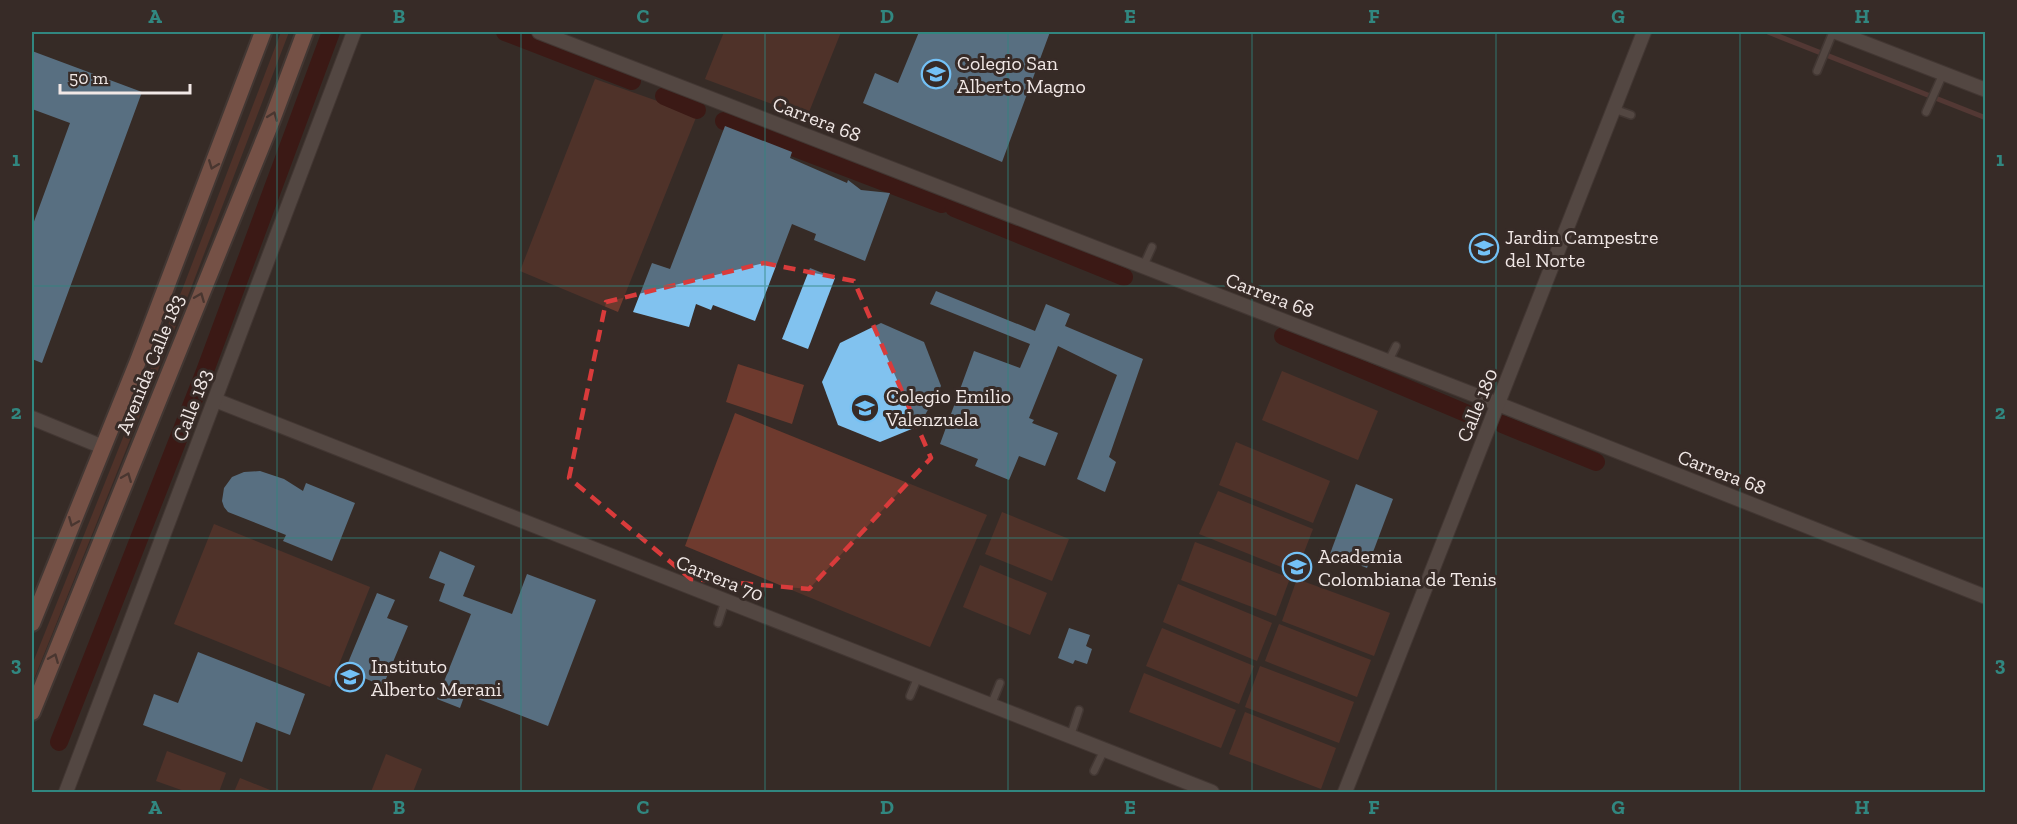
<svg xmlns="http://www.w3.org/2000/svg" width="2017" height="824" font-family="'Zilla Slab',serif">
<style>
.green{fill:#6e3a2e}
.lines{fill:none;stroke-linecap:round;stroke-linejoin:round}
.stream{stroke:#754845;stroke-width:5}
.canal{stroke:#400400;stroke-width:18}
.building{fill:#81c2ef}
.service-casing{stroke:#514643;stroke-width:10}
.minor-casing{stroke:#514643;stroke-width:16}
.primary-casing{stroke:#514643;stroke-width:20}
.service{stroke:#776864;stroke-width:7}
.minor{stroke:#776864;stroke-width:14}
.primary{stroke:#c07e6e;stroke-width:16}
.oneway{stroke:#60443c}
.marked{fill:none;stroke:#d93b3b;stroke-width:4.5;stroke-dasharray:12 8;stroke-linejoin:round}
.grid{fill:none;stroke:#318780;stroke-width:1.5;stroke-opacity:0.55}
.labels{text-anchor:middle;dominant-baseline:central;stroke-width:6;stroke-linejoin:round;paint-order:stroke}
.poi-label{font-size:20px;fill:#f1e8e6;stroke:#372b27;text-anchor:start}
.street-label{font-size:20px;fill:#f1e8e6;stroke:#372b27}
.neatline{fill:none;stroke:#318780;stroke-width:2}
.grid-label{font-size:20px;text-anchor:middle;font-weight:bold;fill:#318780}
</style>
<rect width="100%" height="100%" fill="#372b27"/>
<g class="green">
<path d="M 281,32 L 289,32 L 191,288 L 32,684 L 32,665 L 184,285 Z"/>
<path d="M 724,32 L 841,32 L 807,117 L 705,79 Z"/>
<path d="M 595,79 L 697,115 L 618,312 L 520,271 Z"/>
<path d="M 738,364 L 804,385 L 792,424 L 726,402 Z"/>
<path d="M 1282,371 L 1378,411 L 1358,460 L 1262,420 Z"/>
<path d="M 735,413 L 987,515 L 930,647 L 685,546 Z"/>
<path d="M 1236,442 L 1330,481 L 1313,523 L 1219,485 Z"/>
<path d="M 1218,491 L 1313,529 L 1296,573 L 1199,534 Z"/>
<path d="M 1002,512 L 1069,539 L 1052,581 L 985,554 Z"/>
<path d="M 214,524 L 370,587 L 330,687 L 174,624 Z"/>
<path d="M 1195,542 L 1290,578 L 1276,616 L 1181,580 Z"/>
<path d="M 980,565 L 1047,593 L 1030,635 L 963,607 Z"/>
<path d="M 1297,579 L 1390,613 L 1374,656 L 1282,621 Z"/>
<path d="M 1178,584 L 1272,623 L 1257,661 L 1163,622 Z"/>
<path d="M 1279,624 L 1371,660 L 1357,697 L 1265,661 Z"/>
<path d="M 1162,628 L 1254,666 L 1239,704 L 1146,666 Z"/>
<path d="M 1260,666 L 1354,702 L 1339,743 L 1245,707 Z"/>
<path d="M 1144,673 L 1236,710 L 1221,748 L 1129,712 Z"/>
<path d="M 1245,712 L 1336,748 L 1321,789 L 1229,754 Z"/>
<path d="M 167,751 L 226,773 L 219,792 L 187,792 L 156,781 Z"/>
<path d="M 386,754 L 422,769 L 413,792 L 371,792 Z"/>
<path d="M 240,778 L 275,792 L 234,792 Z"/>
</g>
<g class="lines">
<path class="stream" d="M 1768,32 L 1986,118"/>
<g class="canal">
<path d="M 505,32 L 632,81"/>
<path d="M 664,96 L 697,110"/>
<path d="M 724,121 L 942,204"/>
<path d="M 954,208 L 1124,277"/>
<path d="M 1283,336 L 1468,414"/>
<path d="M 1502,424 L 1596,462"/>
<path d="M 59,742 L 205,371 L 331,32"/>
</g>
</g>
<g class="building">
<path d="M 919,32 L 1050,32 L 1002,162 L 863,103 L 875,73 L 898,83 Z"/>
<path d="M 32,51 L 142,92 L 42,363 L 32,359 L 32,227 L 70,123 L 32,109 Z"/>
<path d="M 725,126 L 792,152 L 790,158 L 847,183 L 848,180 L 861,190 L 890,193 L 865,261 L 814,240 L 816,234 L 792,224 L 755,321 L 713,305 L 711,310 L 696,304 L 689,327 L 633,312 L 652,263 L 670,269 Z"/>
<path d="M 810,268 L 835,278 L 808,349 L 782,339 Z"/>
<path d="M 936,291 L 1035,331 L 1046,304 L 1070,314 L 1065,326 L 1143,359 L 1109,457 L 1116,462 L 1105,492 L 1077,479 L 1117,375 L 1058,346 L 1029,418 L 1034,420 L 1032,423 L 1058,433 L 1045,466 L 1019,456 L 1009,480 L 975,466 L 978,459 L 940,444 L 974,351 L 1020,368 L 1030,344 L 930,304 Z"/>
<path d="M 881,323 L 924,342 L 941,386 L 919,426 L 880,442 L 838,425 L 822,382 L 840,343 Z"/>
<path d="M 260,471 L 284,479 L 303,491 L 306,483 L 355,503 L 332,561 L 283,541 L 286,535 L 228,512 L 224,507 L 222,501 L 224,488 L 232,477 L 244,472 Z"/>
<path d="M 1356,484 L 1393,499 L 1367,568 L 1330,554 Z"/>
<path d="M 440,551 L 475,566 L 463,596 L 512,614 L 527,574 L 596,600 L 548,726 L 465,694 L 460,708 L 437,699 L 471,614 L 439,601 L 445,584 L 429,578 Z"/>
<path d="M 377,593 L 395,600 L 387,618 L 408,626 L 383,686 L 345,670 Z"/>
<path d="M 1069,628 L 1090,635 L 1086,646 L 1092,649 L 1087,664 L 1075,660 L 1073,664 L 1058,658 Z"/>
<path d="M 198,652 L 305,694 L 290,735 L 256,722 L 242,762 L 143,725 L 154,694 L 178,703 Z"/>
</g>
<g class="lines">
<g class="service-casing">
<g id="service">
<path d="M 1817,71 L 1833,32"/>
<path d="M 1614,109 L 1631,115"/>
<path d="M 1926,112 L 1943,74"/>
<path d="M 1143,267 L 1152,247"/>
<path d="M 1388,362 L 1396,346"/>
<path d="M 718,623 L 725,601"/>
<path d="M 910,696 L 918,677"/>
<path d="M 991,705 L 1000,683"/>
<path d="M 1070,737 L 1079,710"/>
<path d="M 1094,771 L 1104,750"/>
</g>
</g>
<g class="minor-casing">
<g id="minor">
<path d="M 539,32 L 1498,404 L 1986,597"/>
<path d="M 1836,32 L 1986,90"/>
<path d="M 215,400 L 1212,792"/>
<path d="M 32,418 L 103,447"/>
<path d="M 66,792 L 354,32"/>
<path d="M 1345,792 L 1644,32"/>
</g>
</g>
<g class="primary-casing">
<g id="primary">
<path d="M 32,623 L 138,361 L 263,32"/>
<path d="M 32,712 L 272,120 L 305,32"/>
</g>
</g>
<use href="#service" class="service"/>
<use href="#minor" class="minor"/>
<use href="#primary" class="primary"/>
</g>
<defs><path id="oneway-chevron" d="M-2-3.5L2.5 0L-2 3.5" fill="none" stroke-width="1.6" stroke-linecap="round" stroke-linejoin="round" transform="scale(1.5)"/></defs>
<g class="oneway">
<use href="#oneway-chevron" transform="translate(273 116) rotate(-69)"/>
<use href="#oneway-chevron" transform="translate(213 165) rotate(111)"/>
<use href="#oneway-chevron" transform="translate(200 297) rotate(-68)"/>
<use href="#oneway-chevron" transform="translate(127 477) rotate(-68)"/>
<use href="#oneway-chevron" transform="translate(73 522) rotate(112)"/>
<use href="#oneway-chevron" transform="translate(54 658) rotate(-68)"/>
</g>
<path d="M0 0H2017V824H0ZM 764,263 L 854,281 L 931,458 L 809,589 L 691,579 L 569,478 L 606,302 Z" fill="#372b27" fill-opacity=".55" fill-rule="evenodd"/>
<path class="marked" d="M 764,263 L 854,281 L 931,458 L 809,589 L 691,579 L 569,478 L 606,302 Z"/>
<path class="grid" d="M 277,32 L 277,792M 521,32 L 521,792M 765,32 L 765,792M 1008,32 L 1008,792M 1252,32 L 1252,792M 1496,32 L 1496,792M 1740,32 L 1740,792M 32,286 L 1986,286M 32,538 L 1986,538"/>
<defs>
<g id="school-ring" transform="scale(1.5)"><circle r="9.5" fill="#372b27" stroke="#73c1f6" stroke-width="1.5"/><path d="M0-5L7-2L0 1L-7-2ZM-4 1L0 2.5L4 1V4Q0 6-4 4Z" fill="#73c1f6"/></g>
</defs>
<g fill-rule="evenodd">
<use href="#school-ring" x="936" y="74"/>
<use href="#school-ring" x="1484" y="248"/>
<use href="#school-ring" x="865" y="408"/>
<use href="#school-ring" x="1297" y="567"/>
<use href="#school-ring" x="350" y="677"/>
</g>
<g class="labels">
<g class="poi-label">
<text x="957" y="63">Colegio San<tspan x="957" dy="23">Alberto Magno</tspan></text>
<text x="1505" y="237">Jardin Campestre<tspan x="1505" dy="23">del Norte</tspan></text>
<text x="886" y="396">Colegio Emilio<tspan x="886" dy="23">Valenzuela</tspan></text>
<text x="1318" y="556">Academia<tspan x="1318" dy="23">Colombiana de Tenis</tspan></text>
<text x="371" y="666">Instituto<tspan x="371" dy="23">Alberto Merani</tspan></text>
</g>
<g class="street-label">
<text transform="translate(817 119) rotate(21)">Carrera 68</text>
<text transform="translate(1270 295) rotate(21)">Carrera 68</text>
<text transform="translate(150 364) rotate(-68)">Avenida Calle 183</text>
<text transform="translate(192 405) rotate(-69)">Calle 183</text>
<text transform="translate(1477 405) rotate(-68)">Calle 180</text>
<text transform="translate(1722 472) rotate(21)">Carrera 68</text>
<text transform="translate(720 578) rotate(22)">Carrera 70</text>
</g>
</g>
<rect width="2017" height="824" fill="none" stroke="#372b27" stroke-width="66"/>
<path d="M60 84v9h130v-9" fill="none" stroke="#f1e8e6" stroke-width="3"/>
<text x="69" y="84" font-size="18" fill="#f1e8e6" stroke="#372b27" stroke-width="4.5" paint-order="stroke">50 m</text>
<rect x="33" y="33" width="1951" height="758" class="neatline"/>
<g class="grid-label">
<text x="155" y="23">A</text>
<text x="399" y="23">B</text>
<text x="643" y="23">C</text>
<text x="887" y="23">D</text>
<text x="1130" y="23">E</text>
<text x="1374" y="23">F</text>
<text x="1618" y="23">G</text>
<text x="1862" y="23">H</text>
<text x="16" y="166">1</text>
<text x="2000" y="166">1</text>
<text x="16" y="419">2</text>
<text x="2000" y="419">2</text>
<text x="16" y="671">3</text>
<text x="2000" y="671">3</text>
<text x="155" y="814">A</text>
<text x="399" y="814">B</text>
<text x="643" y="814">C</text>
<text x="887" y="814">D</text>
<text x="1130" y="814">E</text>
<text x="1374" y="814">F</text>
<text x="1618" y="814">G</text>
<text x="1862" y="814">H</text>
</g>
</svg>
